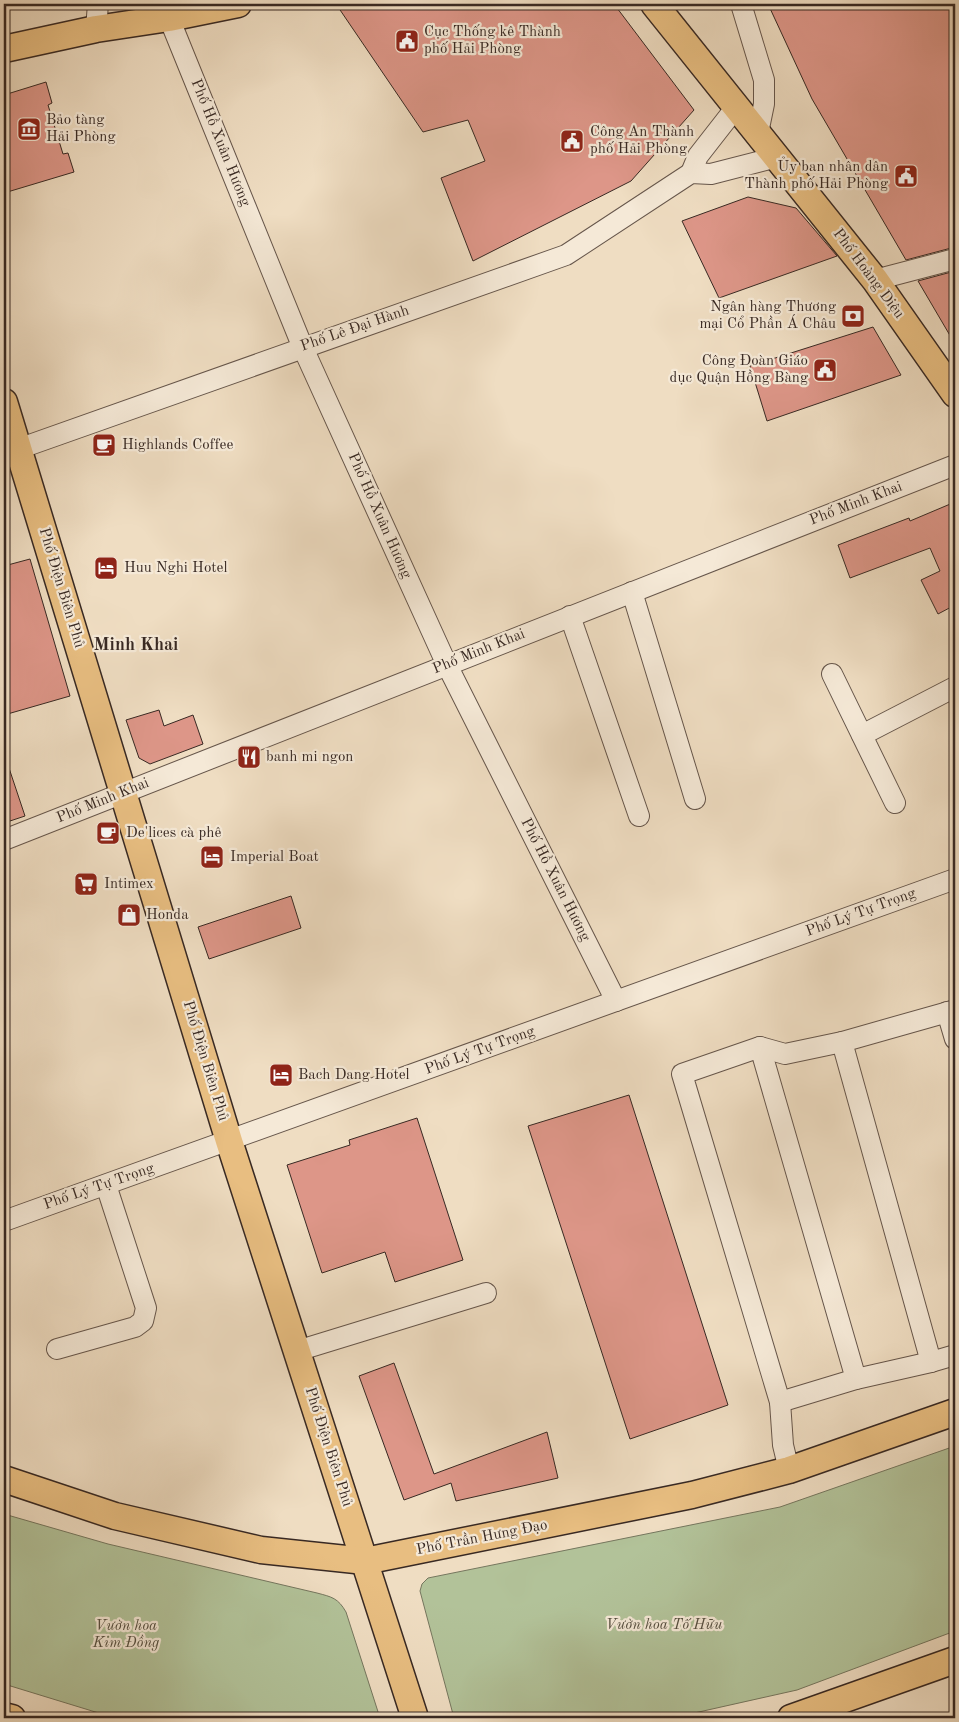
<svg xmlns="http://www.w3.org/2000/svg" width="959" height="1722" font-family="'Old Standard TT',serif">
<style>
.green{fill:#b2c299;stroke:#75765e}
.building{fill:#dd9688;stroke:#382923}
.lines{fill:none;stroke-linecap:round;stroke-linejoin:round}
.minor-casing{stroke:#66564b;stroke-width:22}
.major-casing{stroke:#382923;stroke-width:29}
.minor{stroke:#f5e9d7;stroke-width:20}
.major{stroke:#e8be81;stroke-width:26}
.labels{text-anchor:middle;dominant-baseline:central;stroke-width:4.5;stroke-linejoin:round;paint-order:stroke}
.poi-label{font-size:15px;fill:#382923;stroke:#f5e9d7;text-anchor:start}
.street-label{font-size:15px;fill:#382923;stroke:#f5e9d7}
.park-label{font-size:15px;font-style:italic;fill:#564f40;stroke:#f5e9d7}
.quarter-label{font-size:18px;font-weight:bold;fill:#382923;stroke:#f5e9d7}
</style>
<rect width="100%" height="100%" fill="#efddc2"/>
<filter id="stains"><feTurbulence type="fractalNoise" baseFrequency=".004" numOctaves="4"/><feColorMatrix values="0 0 0 0 .2 0 0 0 0 .09 0 0 0 0 .02 0 0 0 .5 -.17"/></filter>
<radialGradient id="worn" r=".72"><stop offset=".6" stop-color="#630" stop-opacity="0"/><stop offset="1" stop-color="#630" stop-opacity=".3"/></radialGradient>
<g class="green">
<path d="M 955,1446 L 955,1631 L 797,1690 L 672,1718 L 454,1718 L 420,1591 L 422,1584 L 428,1578 L 780,1507 Z"/>
<path d="M 4,1514 L 108,1544 L 317,1593 C 332,1597 338,1598 346,1612 L 380,1718 L 115,1718 L 4,1684 Z"/>
</g>
<g class="building">
<path d="M 336,4 L 614,4 L 694,110 L 631,181 L 473,261 L 441,178 L 485,161 L 468,120 L 423,132 Z"/>
<path d="M 768,4 L 955,4 L 955,247 L 906,260 L 812,99 Z"/>
<path d="M 46,82 L 52,103 L 48,105 L 63,154 L 68,153 L 74,172 L 4,193 L 4,95 Z"/>
<path d="M 748,197 L 796,208 L 837,256 L 719,298 L 682,221 Z"/>
<path d="M 955,271 L 955,344 L 918,281 Z"/>
<path d="M 873,327 L 901,375 L 767,421 L 750,366 Z"/>
<path d="M 955,502 L 955,605 L 938,614 L 921,580 L 940,571 L 930,548 L 850,578 L 838,545 L 909,518 L 910,521 Z"/>
<path d="M 30,559 L 70,696 L 4,715 L 4,566 Z"/>
<path d="M 159,710 L 164,726 L 193,715 L 203,744 L 150,764 L 139,758 L 126,720 Z"/>
<path d="M 6,759 L 25,816 L 4,823 L 4,760 Z"/>
<path d="M 291,896 L 301,928 L 209,959 L 198,927 Z"/>
<path d="M 629,1095 L 728,1405 L 630,1439 L 528,1126 Z"/>
<path d="M 417,1118 L 463,1260 L 395,1282 L 385,1252 L 322,1273 L 287,1165 L 350,1145 L 349,1140 Z"/>
<path d="M 394,1363 L 434,1474 L 547,1432 L 558,1478 L 456,1501 L 451,1483 L 404,1500 L 359,1376 Z"/>
</g>
<g class="lines">
<g class="minor-casing">
<g id="minor">
<path d="M 741,4 L 764,80 L 764,104 L 758,133"/>
<path d="M 169,18 L 303,348 L 447,665 L 616,1001"/>
<path d="M 96,29 L 98,4"/>
<path d="M 691,173 L 698,156 L 737,106"/>
<path d="M 875,280 L 955,259"/>
<path d="M 4,454 L 566,255 L 691,173 L 711,174 L 777,157"/>
<path d="M 632,592 L 695,799"/>
<path d="M 570,616 L 639,816"/>
<path d="M 832,674 L 895,803"/>
<path d="M 862,735 L 955,687"/>
<path d="M 4,840 L 955,465"/>
<path d="M 947,1012 L 955,1039"/>
<path d="M 842,1042 L 955,1010"/>
<path d="M 760,1047 L 785,1054 L 842,1042 L 931,1362"/>
<path d="M 4,1221 L 955,879"/>
<path d="M 57,1349 L 135,1327 L 143,1321 L 146,1308 L 106,1185"/>
<path d="M 297,1351 L 486,1293"/>
<path d="M 780,1402 L 856,1379 L 931,1362 L 955,1355"/>
<path d="M 789,1470 L 783,1445 L 780,1402 L 682,1074 L 760,1047 L 856,1379"/>
</g>
</g>
<g class="major-casing">
<g id="major">
<path d="M 654,4 L 875,280 L 955,394"/>
<path d="M 4,49 L 96,29 L 169,18 L 238,4"/>
<path d="M 4,402 L 229,1141 L 415,1718"/>
<path d="M 4,1479 L 115,1516 L 261,1550 L 365,1561 L 692,1495 L 789,1470 L 955,1412"/>
<path d="M 4,1716 L 12,1718"/>
<path d="M 791,1718 L 955,1660"/>
</g>
</g>
<use href="#minor" class="minor"/>
<use href="#major" class="major"/>
</g>
<defs>
<g id="civic-square" transform="scale(1.25)"><rect x="-9" y="-9" width="18" height="18" rx="4" fill="#8f2418" stroke="#f5e9d7"/><path d="M-.6-6.5H3V-4.5H.6V-3L4-1V1h2V6H-6V1h2V-1L-.6-3ZM-1.2 2.5V6h2.4V2.5Z" fill="#fff"/></g>
<g id="museum-square" transform="scale(1.25)"><rect x="-9" y="-9" width="18" height="18" rx="4" fill="#8f2418" stroke="#f5e9d7"/><path d="M0-6L6-3V-2H-6V-3ZM-5-1h2V3h-2ZM-1-1h2V3h-2ZM3-1h2V3H3ZM-6 4H6V6H-6Z" fill="#fff"/></g>
<g id="bank-square" transform="scale(1.25)"><rect x="-9" y="-9" width="18" height="18" rx="4" fill="#8f2418" stroke="#f5e9d7"/><path d="M-6-4H6V4H-6ZM0-2.3a2.3 2.3 0 1 0 0 4.6a2.3 2.3 0 1 0 0-4.6Z" fill="#fff"/></g>
<g id="cafe-square" transform="scale(1.25)"><rect x="-9" y="-9" width="18" height="18" rx="4" fill="#8f2418" stroke="#f5e9d7"/><path d="M-5.5-4.5H6V0H3Q3 3.5 0 3.5H-2.5Q-5.5 3.5-5.5 0ZM3-3.2v2h1.7v-2ZM-6 4.5H4V6H-6Z" fill="#fff"/></g>
<g id="hotel-square" transform="scale(1.25)"><rect x="-9" y="-9" width="18" height="18" rx="4" fill="#8f2418" stroke="#f5e9d7"/><path d="M-6-4.5h1.5V1H6V5H4.5V3h-9V5H-6ZM-4 0a1.8 1.8 0 1 1 3.6 0ZM.5 0V-2.5h3Q6-2.5 6 0Z" fill="#fff"/></g>
<g id="restaurant-square" transform="scale(1.25)"><rect x="-9" y="-9" width="18" height="18" rx="4" fill="#8f2418" stroke="#f5e9d7"/><path d="M-5-6h1v4h1v-4h1v4h1v-4h1v5L-1.5 .5V6h-2V.5L-5-1ZM5-6V6H3V1.5H1.5Q1.5-4 5-6Z" fill="#fff"/></g>
<g id="supermarket-square" transform="scale(1.25)"><rect x="-9" y="-9" width="18" height="18" rx="4" fill="#8f2418" stroke="#f5e9d7"/><path d="M-6-5.5h2.5l.6 2H6L4.5 2H-2.5L-4.4-4H-6ZM-1.5 3.2a1.3 1.3 0 1 0 .1 0ZM3 3.2a1.3 1.3 0 1 0 .1 0Z" fill="#fff"/></g>
<g id="shop-square" transform="scale(1.25)"><rect x="-9" y="-9" width="18" height="18" rx="4" fill="#8f2418" stroke="#f5e9d7"/><path d="M-5-2.5h2.3a2.7 3.5 0 0 1 5.4 0H5L5.5 6h-11ZM-1.5-2.5h3a1.5 2.3 0 0 0-3 0Z" fill="#fff"/></g>
</defs>
<g fill-rule="evenodd">
<use href="#civic-square" x="407" y="41"/>
<use href="#museum-square" x="29" y="129"/>
<use href="#civic-square" x="572" y="141"/>
<use href="#civic-square" x="906" y="176"/>
<use href="#bank-square" x="853" y="316"/>
<use href="#civic-square" x="825" y="370"/>
<use href="#cafe-square" x="104" y="445"/>
<use href="#hotel-square" x="106" y="568"/>
<use href="#restaurant-square" x="249" y="757"/>
<use href="#cafe-square" x="108" y="833"/>
<use href="#hotel-square" x="212" y="857"/>
<use href="#supermarket-square" x="86" y="884"/>
<use href="#shop-square" x="129" y="915"/>
<use href="#hotel-square" x="281" y="1075"/>
</g>
<g class="labels">
<g class="poi-label">
<text x="424" y="32">Cục Thống kê Thành<tspan x="424" dy="17">phố Hải Phòng</tspan></text>
<text x="46" y="120">Bảo tàng<tspan x="46" dy="17">Hải Phòng</tspan></text>
<text x="590" y="132">Công An Thành<tspan x="590" dy="17">phố Hải Phòng</tspan></text>
<text x="888" y="167" text-anchor="end">Ủy ban nhân dân<tspan x="888" dy="17">Thành phố Hải Phòng</tspan></text>
<text x="836" y="307" text-anchor="end">Ngân hàng Thương<tspan x="836" dy="17">mại Cổ Phần Á Châu</tspan></text>
<text x="808" y="361" text-anchor="end">Công Đoàn Giáo<tspan x="808" dy="17">dục Quận Hồng Bàng</tspan></text>
<text x="122" y="445">Highlands Coffee</text>
<text x="124" y="568">Huu Nghi Hotel</text>
<text x="266" y="757">banh mi ngon</text>
<text x="126" y="833">De'lices cà phê</text>
<text x="230" y="857">Imperial Boat</text>
<text x="104" y="884">Intimex</text>
<text x="146" y="915">Honda</text>
<text x="298" y="1075">Bach Dang Hotel</text>
</g>
<g class="street-label">
<text transform="translate(220 143) rotate(68)">Phố Hồ Xuân Hương</text>
<text transform="translate(868 274) rotate(53)">Phố Hoàng Diệu</text>
<text transform="translate(355 329) rotate(-19)">Phố Lê Đại Hành</text>
<text transform="translate(856 504) rotate(-21)">Phố Minh Khai</text>
<text transform="translate(379 516) rotate(66)">Phố Hồ Xuân Hương</text>
<text transform="translate(61 588) rotate(73)">Phố Điện Biên Phủ</text>
<text transform="translate(479 652) rotate(-22)">Phố Minh Khai</text>
<text transform="translate(103 801) rotate(-22)">Phố Minh Khai</text>
<text transform="translate(555 880) rotate(63)">Phố Hồ Xuân Hương</text>
<text transform="translate(861 913) rotate(-20)">Phố Lý Tự Trọng</text>
<text transform="translate(480 1051) rotate(-20)">Phố Lý Tự Trọng</text>
<text transform="translate(205 1061) rotate(73)">Phố Điện Biên Phủ</text>
<text transform="translate(99 1187) rotate(-19)">Phố Lý Tự Trọng</text>
<text transform="translate(328 1447) rotate(72)">Phố Điện Biên Phủ</text>
<text transform="translate(482 1538) rotate(-11)">Phố Trần Hưng Đạo</text>
</g>
<g class="park-label">
<text x="664" y="1625">Vườn hoa Tố Hữu</text>
<text x="126" y="1626">Vườn hoa<tspan x="126" dy="17">Kim Đồng</tspan></text>
</g>
<g class="quarter-label">
<text x="136" y="645">Minh Khai</text>
</g>
</g>
<rect width="959" height="1722" fill="none" stroke="#efddc2" stroke-width="20"/>
<rect x="5" y="5" width="949" height="1712" fill="none" stroke="#382923" stroke-width="2.5"/>
<rect x="10" y="10" width="939" height="1702" fill="none" stroke="#382923"/>
<rect width="100%" height="100%" filter="url(#stains)"/>
<rect width="100%" height="100%" fill="url(#worn)"/>
</svg>
